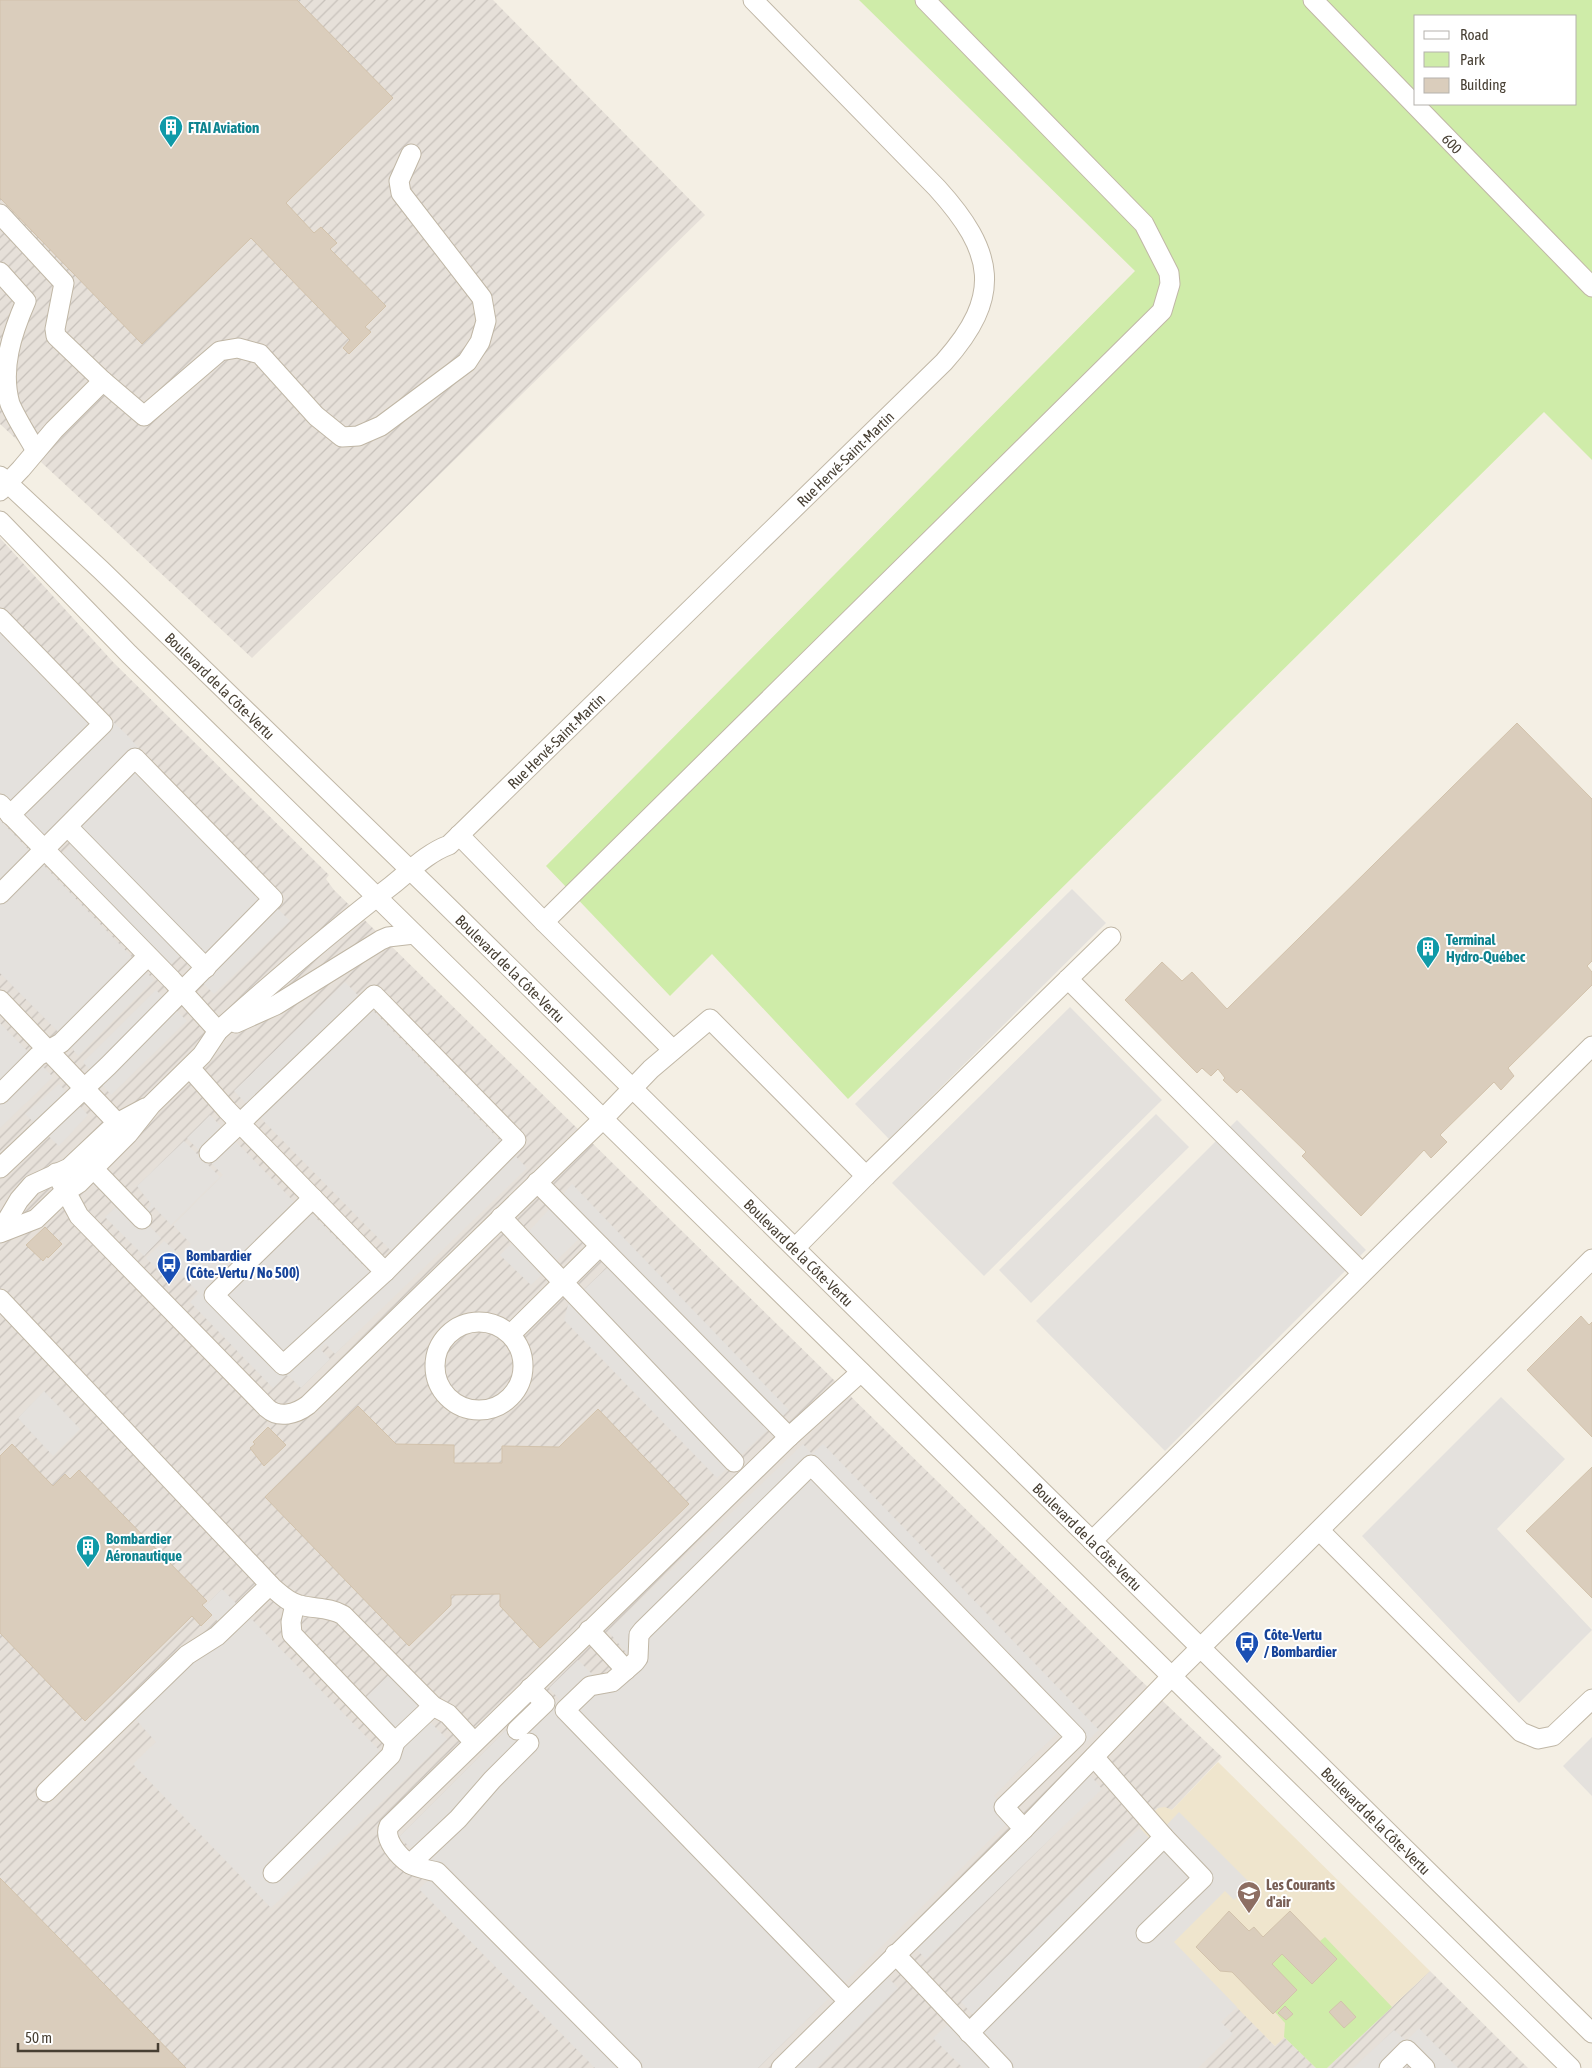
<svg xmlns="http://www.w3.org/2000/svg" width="1592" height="2068" font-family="'Asap Condensed',sans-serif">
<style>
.industrial{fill:url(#industrial-furrows)}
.education{fill:#efe5cd}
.green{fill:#cfeca9;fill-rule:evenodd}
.parking{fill:#e4e1dd}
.building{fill:#dacdbc;stroke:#d2c2ab}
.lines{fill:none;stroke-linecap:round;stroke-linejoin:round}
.minor-casing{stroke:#c0b7a6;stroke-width:21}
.minor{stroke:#fff;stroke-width:19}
.labels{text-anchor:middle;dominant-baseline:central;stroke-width:4;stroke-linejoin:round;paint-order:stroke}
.culture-label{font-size:15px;font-weight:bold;fill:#0d838f;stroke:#fff;text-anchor:start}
.street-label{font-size:15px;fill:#473f33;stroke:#fff}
.transit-label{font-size:15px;font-weight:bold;fill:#164399;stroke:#fff;text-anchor:start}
.education-label{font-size:15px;font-weight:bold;fill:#785e54;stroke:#fff;text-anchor:start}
</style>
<defs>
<pattern id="industrial-furrows" width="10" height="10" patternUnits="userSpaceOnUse" patternTransform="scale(1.25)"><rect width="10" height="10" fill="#e6e0d9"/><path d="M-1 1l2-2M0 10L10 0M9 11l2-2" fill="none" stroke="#c7c1bb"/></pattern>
</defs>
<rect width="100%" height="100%" fill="#f4efe4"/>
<g class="industrial">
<path d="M 0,0 L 493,0 L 705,215 L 252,658 L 0,424 Z"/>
<path d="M 0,538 L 114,663 L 329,875 L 326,879 L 334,890 L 1133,1673 L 1222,1757 L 1172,1810 L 1158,1808 L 1140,1828 L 1174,1942 L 1275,2046 L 1284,2037 L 1316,2068 L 0,2068 Z"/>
<path d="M 1430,1971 L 1528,2068 L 1327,2068 Z"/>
</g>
<path class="education" d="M 1218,1762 L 1430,1971 L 1327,2068 L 1316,2068 L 1285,2037 L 1275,2046 L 1173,1943 L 1140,1828 L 1158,1808 L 1165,1807 L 1172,1810 Z"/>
<g class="green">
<path d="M 859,0 L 1592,0 L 1592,460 L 1544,412 L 848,1099 L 712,954 L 670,996 L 546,866 L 1135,271 ZM 1416,16 L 1576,16 L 1576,104 L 1416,104 Z"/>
<path d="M 1325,1937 L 1392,2007 L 1327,2068 L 1316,2068 L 1284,2037 L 1285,2023 L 1275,2012 L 1272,1964 L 1282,1954 L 1312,1984 L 1337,1959 L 1320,1941 Z"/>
</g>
<g class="parking">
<path d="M 0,633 L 96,731 L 109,718 L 128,736 L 142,752 L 135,758 L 165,801 L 266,906 L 271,902 L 290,921 L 214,994 L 197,977 L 213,960 L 179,926 L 172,932 L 188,949 L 170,965 L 61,855 L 78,838 L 68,827 L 51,844 L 0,792 Z"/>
<path d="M 0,820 L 154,980 L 78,1056 L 65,1039 L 0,973 Z"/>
<path d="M 1072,889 L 1106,923 L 889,1139 L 855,1104 Z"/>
<path d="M 345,982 L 527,1168 L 335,1354 L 326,1344 L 323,1346 L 321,1350 L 330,1359 L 301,1388 L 290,1377 L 286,1375 L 273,1388 L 190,1302 L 199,1293 L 177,1270 L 168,1280 L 146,1258 L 164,1241 L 180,1255 L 191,1244 L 173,1225 L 223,1175 L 187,1138 L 210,1115 L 301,1209 L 313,1215 L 377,1279 L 398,1258 L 234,1091 Z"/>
<path d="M 156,990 L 187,1021 L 111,1095 L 83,1062 Z"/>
<path d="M 1070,1007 L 1162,1100 L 984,1276 L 892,1183 Z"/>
<path d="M 0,1023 L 53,1077 L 0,1128 Z"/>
<path d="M 59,1084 L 88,1115 L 59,1146 L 25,1114 Z"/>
<path d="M 1156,1114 L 1189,1147 L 1031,1303 L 999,1270 Z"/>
<path d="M 1237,1120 L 1366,1250 L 1165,1451 L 1036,1321 Z"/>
<path d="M 184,1141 L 220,1177 L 171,1225 L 154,1207 L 151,1210 L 143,1219 L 161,1238 L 144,1256 L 105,1217 L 124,1200 L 140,1216 L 148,1208 L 151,1204 L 137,1186 Z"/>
<path d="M 572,1184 L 789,1410 L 717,1478 L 564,1320 L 568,1305 L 614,1261 L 586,1232 L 531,1285 L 500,1255 L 509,1246 L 522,1239 Z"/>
<path d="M 44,1391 L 80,1429 L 53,1456 L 18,1418 Z"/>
<path d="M 1501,1397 L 1565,1459 L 1497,1529 L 1592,1630 L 1519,1703 L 1362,1536 Z"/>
<path d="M 803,1444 L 812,1454 L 823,1444 L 1099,1730 L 1083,1745 L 1065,1726 L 1029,1760 L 994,1796 L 1013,1817 L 758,2068 L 595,2068 L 419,1889 L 437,1872 L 399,1837 L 506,1730 L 519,1741 L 559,1699 L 549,1688 L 578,1660 L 601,1683 L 634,1662 L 608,1631 Z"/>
<path d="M 222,1589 L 387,1758 L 391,1755 L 359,1704 L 395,1669 L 433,1706 L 424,1716 L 447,1739 L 271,1908 L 133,1764 L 156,1742 L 129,1712 L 224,1628 L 204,1607 Z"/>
<path d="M 1592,1737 L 1592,1796 L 1563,1766 Z"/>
<path d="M 1084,1768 L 1102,1789 L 926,1959 L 908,1941 Z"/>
<path d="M 1179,1812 L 1251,1884 L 1234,1900 L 1225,1891 L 1174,1942 L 1237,2007 L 1221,2022 L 1233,2034 L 1198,2068 L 963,2068 L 933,2038 L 955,2018 L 980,2022 L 961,2002 L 1089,1876 L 1140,1828 L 1156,1845 L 1160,1832 Z"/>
<path d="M 880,1969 L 898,1988 L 816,2068 L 781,2068 Z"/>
<path d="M 1419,2028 L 1458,2068 L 1413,2068 L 1407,2050 L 1389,2068 L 1353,2068 L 1394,2030 L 1406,2041 Z"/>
</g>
<g class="building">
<path d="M 0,0 L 297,0 L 393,98 L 286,203 L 314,233 L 321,227 L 337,243 L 330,249 L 386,306 L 365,327 L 371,332 L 349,354 L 343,348 L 350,340 L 251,238 L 142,344 L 0,198 Z"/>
<path d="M 1517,723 L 1592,799 L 1592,961 L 1587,966 L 1592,972 L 1592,985 L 1508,1068 L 1514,1076 L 1501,1090 L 1494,1082 L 1440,1135 L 1447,1142 L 1431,1158 L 1424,1150 L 1361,1216 L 1302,1156 L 1306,1152 L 1241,1089 L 1237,1093 L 1223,1080 L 1225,1078 L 1218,1069 L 1211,1076 L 1202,1068 L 1197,1073 L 1125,1000 L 1162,962 L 1182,981 L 1192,972 L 1227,1009 Z"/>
<path d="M 45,1227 L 62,1244 L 48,1258 L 47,1256 L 43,1261 L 26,1245 Z"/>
<path d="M 1581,1316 L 1589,1325 L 1592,1322 L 1592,1437 L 1527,1370 Z"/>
<path d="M 358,1406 L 396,1444 L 454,1445 L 454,1463 L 502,1463 L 502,1446 L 559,1447 L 598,1409 L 689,1504 L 540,1648 L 500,1606 L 500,1594 L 451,1595 L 451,1605 L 409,1646 L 265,1497 Z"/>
<path d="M 268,1427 L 286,1445 L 264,1466 L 250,1448 L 255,1444 L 253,1442 Z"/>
<path d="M 12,1444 L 53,1486 L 65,1474 L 70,1479 L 79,1470 L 207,1601 L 202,1605 L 212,1615 L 201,1626 L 192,1616 L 85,1721 L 0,1633 L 0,1456 Z"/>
<path d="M 1592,1467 L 1592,1598 L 1526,1531 Z"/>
<path d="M 0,1878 L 61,1940 L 186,2068 L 0,2068 Z"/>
<path d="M 1229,1911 L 1249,1931 L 1254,1927 L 1263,1937 L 1290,1911 L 1337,1959 L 1312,1984 L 1282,1954 L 1272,1964 L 1297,1990 L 1273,2014 L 1232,1972 L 1220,1971 L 1196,1947 Z"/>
<path d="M 1341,2001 L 1356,2017 L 1344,2028 L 1329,2012 Z"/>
<path d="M 1285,2006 L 1293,2014 L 1286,2020 L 1278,2013 Z"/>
</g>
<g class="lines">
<g class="minor-casing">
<g id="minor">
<path id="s1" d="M 1313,0 L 1592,287"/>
<path d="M 0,214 L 64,283 L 55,329 L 56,336 L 103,381"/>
<path d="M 0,272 L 26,301 C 12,333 0,369 10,404 C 17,420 27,435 36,451"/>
<path id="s2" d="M 0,476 L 101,570 L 435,894 L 1592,2033"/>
<path d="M 0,491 L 21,469 L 54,430 L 103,381 L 144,416 L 220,351 L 238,348 L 260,354 L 316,416 L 342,437 L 358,436 L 381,426 L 467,362 L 480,342 L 486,321 L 482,298 L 401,193 L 399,181 L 411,154"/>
<path d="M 0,521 L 129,654 L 1571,2068"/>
<path d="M 0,618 L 103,724 L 10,815"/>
<path d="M 0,804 L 172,980 L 218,1031"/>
<path d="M 68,827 L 206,968"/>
<path d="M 459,835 L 544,922 L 673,1050"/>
<path d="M 0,894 L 135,758 L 273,899 L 108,1066 L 0,1168"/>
<path d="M 544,922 L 1162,311 L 1170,284 L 1169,273 L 1144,224 L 925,0"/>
<path d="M 1068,979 L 1362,1273"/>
<path d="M 0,1000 L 125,1131"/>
<path d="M 236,1023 L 276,1005 L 381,940 L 388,937 L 414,934"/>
<path d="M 190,1068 L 227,1110 L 385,1272"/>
<path d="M 0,1094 L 38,1056 L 61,1043 L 148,956"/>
<path d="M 209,1153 L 374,995 L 516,1140 L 385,1272 L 283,1365 L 214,1295 L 313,1198"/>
<path d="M 86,1161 L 142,1219"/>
<path d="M 56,1173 L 79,1216 L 267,1408 C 279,1419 296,1414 308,1405 L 603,1119 L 651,1069 L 710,1019 L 866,1176 L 1111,937"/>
<path d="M 537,1182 L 789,1437"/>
<path d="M 501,1217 L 734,1462"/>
<path d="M 0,1232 L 19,1200 L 32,1185 L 69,1168 L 117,1123 L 145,1108"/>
<path id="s3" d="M 0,1233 L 36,1219 L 62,1194 L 79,1183 L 128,1134 L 151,1105 L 202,1055 L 218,1031 C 274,981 331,932 391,886 C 410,871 427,853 449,845 L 944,362 C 1003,296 995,252 937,188 L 753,0"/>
<path d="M 795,1248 L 866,1176"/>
<path d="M 0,1299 L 273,1588 C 281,1595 289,1603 300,1605 C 314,1609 330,1607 343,1615 L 433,1706 L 448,1714 L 474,1742"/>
<circle cx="479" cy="1366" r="44"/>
<path d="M 511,1334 L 600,1246"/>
<path d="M 1320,1531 L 1521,1732 L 1538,1739 L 1553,1736 L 1592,1699"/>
<path d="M 1092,1541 L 1592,1046"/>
<path d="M 295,1604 L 291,1622 L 292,1634 L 395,1742 L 433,1706"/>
<path d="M 589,1630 L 626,1670"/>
<path d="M 517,1730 L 545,1703 L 530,1688"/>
<path d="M 1094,1757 L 1164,1837 L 1203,1878 L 1146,1933"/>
<path d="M 46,1792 L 187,1655 L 217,1636 L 270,1585"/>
<path d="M 1024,1829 L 1171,1677 L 1592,1259"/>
<path d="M 410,1864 L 458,1819 L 492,1780 L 529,1743"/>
<path d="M 273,1873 L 391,1755 L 395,1742"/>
<path d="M 895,1954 L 1003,2068"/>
<path d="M 969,2033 L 1164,1837"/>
<path d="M 632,2068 L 437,1872 C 429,1870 417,1868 410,1864 C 399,1857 383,1839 389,1826 L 789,1437 L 861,1372"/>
<path d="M 781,2068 L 1024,1829 L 1004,1807 L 1076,1737 L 811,1465 L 643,1630 L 639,1635 L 638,1658 L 635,1662 L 612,1682 L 590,1686 L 565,1710 L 848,2001"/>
<path d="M 1389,2068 L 1407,2050 L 1425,2068"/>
</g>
</g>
<use href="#minor" class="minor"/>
</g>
<defs>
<g id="building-pin" transform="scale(1.25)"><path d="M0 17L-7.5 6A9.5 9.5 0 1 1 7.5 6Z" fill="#0f9aa8" stroke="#fff"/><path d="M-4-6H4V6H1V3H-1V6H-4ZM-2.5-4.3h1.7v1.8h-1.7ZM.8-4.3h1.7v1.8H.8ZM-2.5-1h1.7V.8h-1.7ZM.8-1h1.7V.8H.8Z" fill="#fff"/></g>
<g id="bus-pin" transform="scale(1.25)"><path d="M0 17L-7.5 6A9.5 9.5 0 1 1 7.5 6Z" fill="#1a4fb4" stroke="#fff"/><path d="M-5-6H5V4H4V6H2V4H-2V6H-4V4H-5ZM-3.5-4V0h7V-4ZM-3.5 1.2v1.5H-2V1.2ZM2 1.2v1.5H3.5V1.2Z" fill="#fff"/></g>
<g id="school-pin" transform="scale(1.25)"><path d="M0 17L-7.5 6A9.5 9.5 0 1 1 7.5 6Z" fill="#8d6e63" stroke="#fff"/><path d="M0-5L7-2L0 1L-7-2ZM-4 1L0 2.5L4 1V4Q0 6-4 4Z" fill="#fff"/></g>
</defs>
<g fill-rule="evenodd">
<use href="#building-pin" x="171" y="127"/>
<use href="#building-pin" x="1428" y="948"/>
<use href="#bus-pin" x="169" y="1264"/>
<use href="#building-pin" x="88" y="1547"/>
<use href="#bus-pin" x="1247" y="1643"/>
<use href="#school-pin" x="1249" y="1893"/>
</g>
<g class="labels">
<g class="culture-label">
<text x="188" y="127">FTAI Aviation</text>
<text x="1446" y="939">Terminal<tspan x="1446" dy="17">Hydro-Québec</tspan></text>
<text x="106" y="1538">Bombardier<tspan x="106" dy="17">Aéronautique</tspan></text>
</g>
<g class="street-label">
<text stroke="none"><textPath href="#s1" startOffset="200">600</textPath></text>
<text stroke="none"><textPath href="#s3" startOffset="1152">Rue Hervé-Saint-Martin</textPath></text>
<text stroke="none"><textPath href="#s2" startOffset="304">Boulevard de la Côte-Vertu</textPath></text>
<text stroke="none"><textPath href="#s3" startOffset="748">Rue Hervé-Saint-Martin</textPath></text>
<text stroke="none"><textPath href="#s2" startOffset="709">Boulevard de la Côte-Vertu</textPath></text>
<text stroke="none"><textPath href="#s2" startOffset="1114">Boulevard de la Côte-Vertu</textPath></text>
<text stroke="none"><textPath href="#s2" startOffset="1519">Boulevard de la Côte-Vertu</textPath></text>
<text stroke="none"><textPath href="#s2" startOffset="1924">Boulevard de la Côte-Vertu</textPath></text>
</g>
<g class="transit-label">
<text x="186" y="1255">Bombardier<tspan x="186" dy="17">(Côte-Vertu / No 500)</tspan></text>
<text x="1264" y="1634">Côte-Vertu<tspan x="1264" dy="17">/ Bombardier</tspan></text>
</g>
<g class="education-label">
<text x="1266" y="1884">Les Courants<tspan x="1266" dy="17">d'air</tspan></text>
</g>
</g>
<rect x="1414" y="15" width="162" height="90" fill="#ffffff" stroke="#b5b2ad"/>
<rect x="1424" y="31" width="25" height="8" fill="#ffffff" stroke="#b5b2ad"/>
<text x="1460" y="40" font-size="15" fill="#473f33">Road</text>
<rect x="1424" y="52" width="25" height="15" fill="#cfeca9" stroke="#b5b2ad"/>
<text x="1460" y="65" font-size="15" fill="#473f33">Park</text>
<rect x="1424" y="78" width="25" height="15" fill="#dacdbc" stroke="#b5b2ad"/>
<text x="1460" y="90" font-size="15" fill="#473f33">Building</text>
<path d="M18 2043v8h140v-8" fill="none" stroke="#473f33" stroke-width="2.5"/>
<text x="25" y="2043" font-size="15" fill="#473f33" stroke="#ffffff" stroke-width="4" paint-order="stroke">50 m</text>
</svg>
